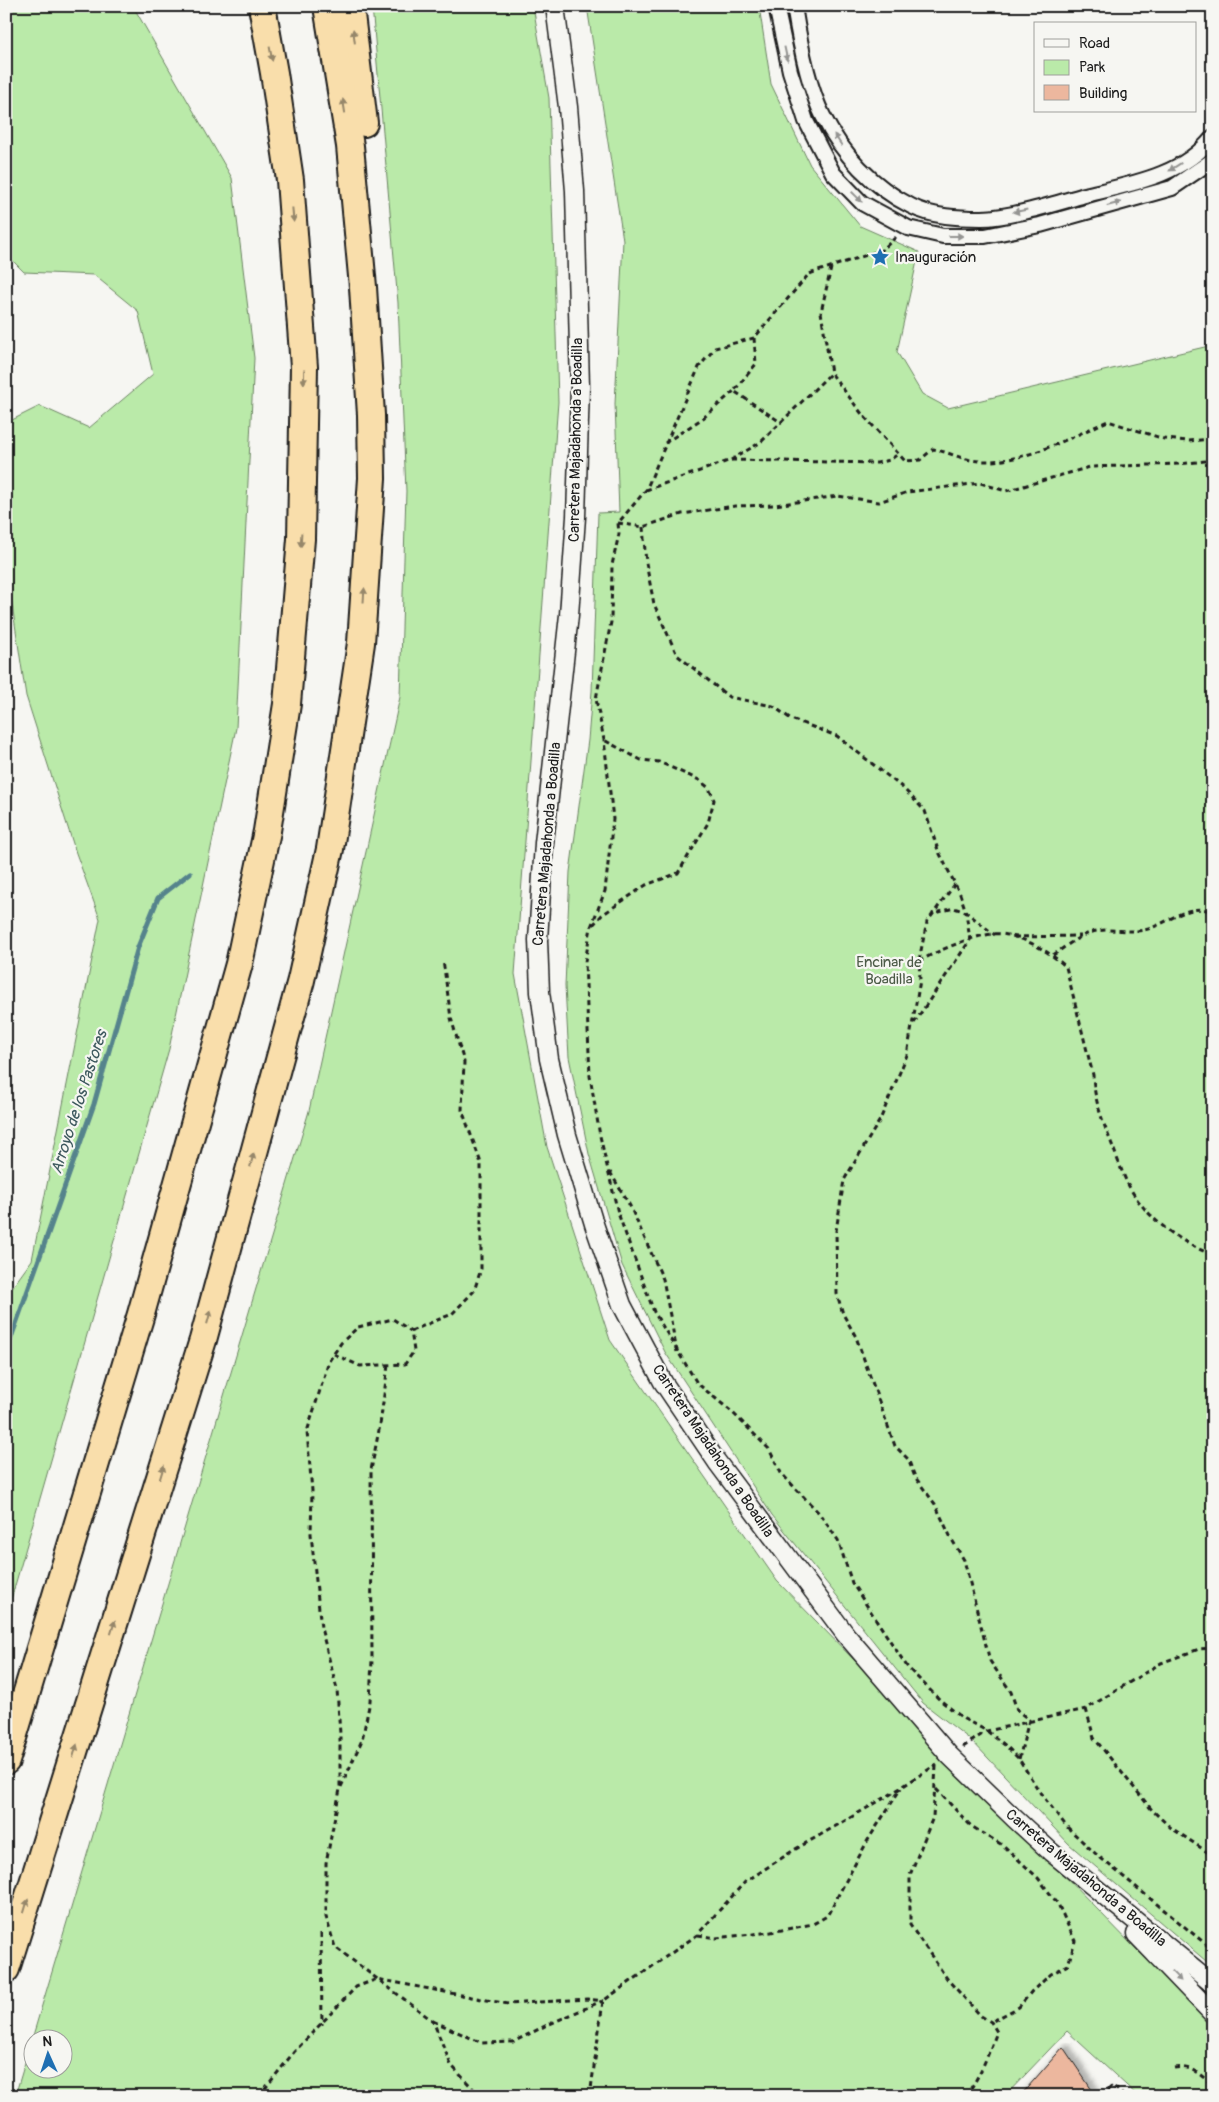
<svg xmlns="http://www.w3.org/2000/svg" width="1219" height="2102" font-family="Pangolin,sans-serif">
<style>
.green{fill:#baeaa9;stroke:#6b8362;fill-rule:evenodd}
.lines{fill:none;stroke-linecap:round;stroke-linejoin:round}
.stream{stroke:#54838c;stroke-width:5}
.building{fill:#ecb79e;stroke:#1c1c1c;filter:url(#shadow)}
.minor-casing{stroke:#1c1c1c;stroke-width:18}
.tertiary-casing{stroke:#1c1c1c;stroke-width:21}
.motorway-casing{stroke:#1c1c1c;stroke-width:30}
.path{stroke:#1c1c1c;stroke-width:3;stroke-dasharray:5 4;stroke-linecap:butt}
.minor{stroke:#f6f6f2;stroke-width:14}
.tertiary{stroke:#f6f6f2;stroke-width:18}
.motorway{stroke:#f9deab;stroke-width:26}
.oneway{fill:#96876b}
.oneway2{fill:#949492}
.labels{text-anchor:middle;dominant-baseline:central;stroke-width:4.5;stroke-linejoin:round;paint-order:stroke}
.poi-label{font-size:15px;fill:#1c1c1c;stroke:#f6f6f2;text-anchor:start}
.street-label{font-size:15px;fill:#1c1c1c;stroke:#f6f6f2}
.park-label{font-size:15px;fill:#4b5a46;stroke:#f6f6f2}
.water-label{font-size:16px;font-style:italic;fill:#3d585d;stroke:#f6f6f2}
</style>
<defs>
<filter id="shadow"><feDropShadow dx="4.5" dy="-4.5" stdDeviation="2.5" flood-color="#0004"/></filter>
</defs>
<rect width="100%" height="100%" fill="#f6f6f2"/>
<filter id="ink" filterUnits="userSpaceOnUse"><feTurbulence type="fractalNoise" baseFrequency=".02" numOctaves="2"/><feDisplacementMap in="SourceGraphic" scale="10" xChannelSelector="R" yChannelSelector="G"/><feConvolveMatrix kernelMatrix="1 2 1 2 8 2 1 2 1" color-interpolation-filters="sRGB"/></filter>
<g filter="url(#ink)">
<g class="green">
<path d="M 6,6 L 133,6 L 232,178 L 254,358 L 236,728 L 169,1049 L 6,1617 L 6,1296 L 32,1260 L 100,919 L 76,853 L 26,696 L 6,565 L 6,423 L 40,406 L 89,428 L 153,374 L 138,311 L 94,275 L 24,272 L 6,254 Z"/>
<path d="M 372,6 L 533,6 L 549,98 L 558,402 L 515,974 L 547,1147 L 610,1340 L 777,1581 L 1138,1951 L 1213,2023 L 1213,2096 L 1138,2096 L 1067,2031 L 1005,2096 L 15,2096 L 309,1111 L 400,697 L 406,491 L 398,303 ZM 32,2040 L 62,2040 L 62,2070 L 32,2070 Z"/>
<path d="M 587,6 L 759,6 L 771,84 L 810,165 L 860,226 L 919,252 L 897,352 L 922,394 L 948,408 L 1213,345 L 1213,1967 L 1069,1844 L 972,1741 L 923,1703 L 772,1515 L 665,1352 L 622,1265 L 589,1154 L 569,1057 L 565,986 L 570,872 L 588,740 L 592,691 L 598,513 L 619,512 L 615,404 L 623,240 Z"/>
</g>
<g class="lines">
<path class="stream" d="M 6,1352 L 94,1104 L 138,947 L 158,898 L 190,873"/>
</g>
<path class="building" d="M 1063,2047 L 1096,2096 L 1020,2096 Z"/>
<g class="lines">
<g class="minor-casing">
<g id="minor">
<path d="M 776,6 L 790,71 L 806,121 L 833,173 L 862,203 L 908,228 L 943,236 L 985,236 L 1040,225 L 1172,188 L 1213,160"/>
<path d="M 794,6 C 799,38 808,87 823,116 C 842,154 873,187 911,206 C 932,217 959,218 982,218 C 1010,218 1057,203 1085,195 C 1131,184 1182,176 1213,137"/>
</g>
</g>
<g class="tertiary-casing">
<g id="tertiary">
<path d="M 555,6 L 568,107 L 575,191 L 580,387 L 576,517 L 569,615 L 544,843 L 538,940 L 540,992 L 549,1059 L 567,1135 L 594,1224 L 622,1305 L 663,1382 L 717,1462 L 846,1635 L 949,1755 L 1014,1818 L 1051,1852 L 1213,1984"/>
<path d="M 1136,1934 L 1213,2014"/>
</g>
</g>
<g class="motorway-casing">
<g id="motorway">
<path d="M 350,6 L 364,123"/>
<path d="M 6,1761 L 141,1314 L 239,964 L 267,831 L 287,704 L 301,539 L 304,367 L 290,180 L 274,73 L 262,6"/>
<path d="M 6,1969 L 203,1340 L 301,980 L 330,849 L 361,643 L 372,478 L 371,415 L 363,287 L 350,146 L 327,6"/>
</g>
</g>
<g class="path">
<path d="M 896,237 L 882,250 L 809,274 L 754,338 L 715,348 L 699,367 L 646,490 L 618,523 L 619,534 L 612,565 L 611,622 L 596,699 L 604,740 L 613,819 L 605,891 L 591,927 L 585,962 L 590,1076 L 600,1136 L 618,1213 L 654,1312 L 697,1383 L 732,1412 L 769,1449 L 781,1473 L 819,1513 L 838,1540 L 852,1583 L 908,1668 L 940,1700 L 964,1719 L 987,1731 L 1006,1746 L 1019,1759 L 1041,1794 L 1067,1827 L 1097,1855 L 1213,1950"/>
<path d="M 831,268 L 821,312 L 831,373 L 862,414 L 905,461 L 920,460 L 933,449 C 949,452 964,461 981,461 C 1026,463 1068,438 1108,421 L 1164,439 L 1189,441 L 1213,439"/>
<path d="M 754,338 L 756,364 L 734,391 L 782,423"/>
<path d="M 665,443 L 703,418 L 734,391"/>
<path d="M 731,460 L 877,463 L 890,460 L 898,454"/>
<path d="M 646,490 L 731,460 L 761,442 L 831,373"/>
<path d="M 618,523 L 643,527 L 682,514 L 735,506 L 775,505 L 838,496 L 879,502 L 908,492 L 980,483 L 1006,491 L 1090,467 L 1180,464 L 1213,460"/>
<path d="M 643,527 L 646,563 L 654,604 L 677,655 L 729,697 L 773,706 L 791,719 L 837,736 L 903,788 L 925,811 L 938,850 L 960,894 L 966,912 L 995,935"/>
<path d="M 593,925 L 602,915 L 646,885 L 678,873 L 708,823 L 714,800 L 709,788 L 699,780 L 659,762 L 641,760 L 604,740"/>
<path d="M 1014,937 L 1081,936"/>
<path d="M 1053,955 C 1067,946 1080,934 1097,931 C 1112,928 1129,933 1144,930 C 1166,926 1187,901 1213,912"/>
<path d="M 919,960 L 927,922 L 955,884"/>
<path d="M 914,1023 L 970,940 L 966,912 L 954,908 L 932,914"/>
<path d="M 610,1172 L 630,1206 L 663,1279 L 677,1352"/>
<path d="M 411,1331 L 452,1314 L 474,1291 L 481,1269 L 481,1163 L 462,1110 L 464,1062 L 451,1018 L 443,960"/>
<path d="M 334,1354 L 360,1366 L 405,1364 L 414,1351 L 411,1331 L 393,1319 L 358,1327 L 341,1343 L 329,1361 L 307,1432 L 312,1491 L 311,1534 L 321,1628 L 337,1689 L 340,1734 L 340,1789 L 326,1863 L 326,1917 L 335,1947 L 433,2021 L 451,2065 L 480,2096"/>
<path d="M 1086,1709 L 1094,1738 L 1152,1810 L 1170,1827 L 1213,1856"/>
<path d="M 963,1747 L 987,1731 L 1086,1709 L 1161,1663 L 1199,1649 L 1213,1648"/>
<path d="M 1019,1759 L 1029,1720 L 1017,1710 L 1011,1692 L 990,1661 L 964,1560 L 951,1538 L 935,1504 L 915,1477 L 908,1459 L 895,1446 L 856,1337 L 843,1314 L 837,1294 L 836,1231 L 844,1180 L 880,1120 L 907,1055 L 920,980 L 919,961 C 938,951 981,931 1002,934 C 1025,937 1050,952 1066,967 L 1093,1075 C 1094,1099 1102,1120 1111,1142 C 1117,1157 1122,1174 1130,1188 C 1147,1219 1181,1243 1213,1255"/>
<path d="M 936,1766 L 933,1817 L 910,1875 L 910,1925 L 948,1980 L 981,2016 L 991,2022 L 997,2032 C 988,2054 980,2078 965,2096"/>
<path d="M 341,1787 L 362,1740 L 370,1701 L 372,1660 L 371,1470 L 380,1425 L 388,1365"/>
<path d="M 936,1789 L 971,1826 L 1004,1846 L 1038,1878 L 1058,1904 L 1075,1941 L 1068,1965 L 1051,1974 L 1032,1991 L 1019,2007 L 991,2022"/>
<path d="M 321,1933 L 322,2025"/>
<path d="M 698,1935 L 716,1938 L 771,1932 L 813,1924 L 827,1916 L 868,1840 L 901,1788"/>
<path d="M 433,2021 L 482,2043 L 513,2042 L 545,2026 L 602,2001"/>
<path d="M 1175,2068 C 1192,2065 1200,2075 1213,2085"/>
<path d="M 259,2096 L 294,2052 L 356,1987 L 377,1979 L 508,2004 L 587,1999 L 603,2001"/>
<path d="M 590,2096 L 603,2001 L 697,1935 L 745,1882 L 794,1850 L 888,1796 L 937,1764"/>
<path d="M 1102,2096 L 1112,2085 L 1124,2096"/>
</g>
<use href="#minor" class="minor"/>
<use href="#tertiary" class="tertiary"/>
<use href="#motorway" class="motorway"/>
</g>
<defs><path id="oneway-solid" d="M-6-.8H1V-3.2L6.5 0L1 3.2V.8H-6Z" transform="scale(1.25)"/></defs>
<g class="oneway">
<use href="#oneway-solid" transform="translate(354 36) rotate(-97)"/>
<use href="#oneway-solid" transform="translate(271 54) rotate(79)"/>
<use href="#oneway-solid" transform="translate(344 106) rotate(-99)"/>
<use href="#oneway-solid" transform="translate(293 215) rotate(85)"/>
<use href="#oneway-solid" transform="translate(304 377) rotate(91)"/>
<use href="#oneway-solid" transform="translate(301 540) rotate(93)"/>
<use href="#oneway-solid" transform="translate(364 595) rotate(-86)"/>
<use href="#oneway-solid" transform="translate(252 1160) rotate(-75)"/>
<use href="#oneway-solid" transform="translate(209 1317) rotate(-75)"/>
<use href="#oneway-solid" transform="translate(162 1472) rotate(-73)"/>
<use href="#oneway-solid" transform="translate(113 1627) rotate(-73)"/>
<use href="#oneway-solid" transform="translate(75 1751) rotate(-73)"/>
<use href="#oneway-solid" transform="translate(26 1906) rotate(-73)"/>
</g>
<g class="oneway2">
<use href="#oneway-solid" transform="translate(786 54) rotate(78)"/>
<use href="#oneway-solid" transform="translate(838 140) rotate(-124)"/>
<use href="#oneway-solid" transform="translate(1175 167) rotate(147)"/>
<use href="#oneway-solid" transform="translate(857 197) rotate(45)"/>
<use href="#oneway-solid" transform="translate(1114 204) rotate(-15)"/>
<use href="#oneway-solid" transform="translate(1020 211) rotate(169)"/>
<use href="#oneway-solid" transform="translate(956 236)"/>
<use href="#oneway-solid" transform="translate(1176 1976) rotate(46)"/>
</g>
</g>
<defs>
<g id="sight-bare" transform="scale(1.5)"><path d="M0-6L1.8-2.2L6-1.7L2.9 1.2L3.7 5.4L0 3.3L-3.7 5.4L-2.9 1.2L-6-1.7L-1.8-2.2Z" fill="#1f6fb2" stroke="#f6f6f2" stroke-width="2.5" paint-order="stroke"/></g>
</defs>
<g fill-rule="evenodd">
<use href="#sight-bare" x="880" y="257"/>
</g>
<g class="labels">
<g class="poi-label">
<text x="895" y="257">Inauguración</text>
</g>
<g class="street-label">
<text transform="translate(576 440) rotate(-89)">Carretera Majadahonda a Boadilla</text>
<text transform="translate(547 844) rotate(-85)">Carretera Majadahonda a Boadilla</text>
<text transform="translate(713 1451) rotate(56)">Carretera Majadahonda a Boadilla</text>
<text transform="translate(1086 1878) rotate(40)">Carretera Majadahonda a Boadilla</text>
</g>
<g class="park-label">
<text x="889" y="962">Encinar de<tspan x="889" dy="17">Boadilla</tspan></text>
</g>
<g class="water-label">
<text transform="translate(79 1102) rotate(-72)">Arroyo de los Pastores</text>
</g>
</g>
<rect width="1219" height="2102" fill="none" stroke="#f6f6f2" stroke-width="25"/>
<rect x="12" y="12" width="1194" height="2077" fill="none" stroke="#1c1c1c" stroke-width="2" filter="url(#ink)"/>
<rect x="1034" y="22" width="162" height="90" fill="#f6f6f2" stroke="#9f9f9c"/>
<rect x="1044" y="39" width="25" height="8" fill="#f6f6f2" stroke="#9f9f9c"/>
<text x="1079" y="48" font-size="15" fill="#1c1c1c">Road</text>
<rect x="1044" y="60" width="25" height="15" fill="#baeaa9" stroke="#9f9f9c"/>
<text x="1079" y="72" font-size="15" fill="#1c1c1c">Park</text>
<rect x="1044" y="85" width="25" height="15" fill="#ecb79e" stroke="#9f9f9c"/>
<text x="1079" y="98" font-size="15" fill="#1c1c1c">Building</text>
<g transform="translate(48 2054) rotate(357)"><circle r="24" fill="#f6f6f2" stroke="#9f9f9c"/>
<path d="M0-4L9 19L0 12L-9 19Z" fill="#1f6fb2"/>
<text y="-8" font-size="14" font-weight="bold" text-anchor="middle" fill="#1c1c1c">N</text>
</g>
</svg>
